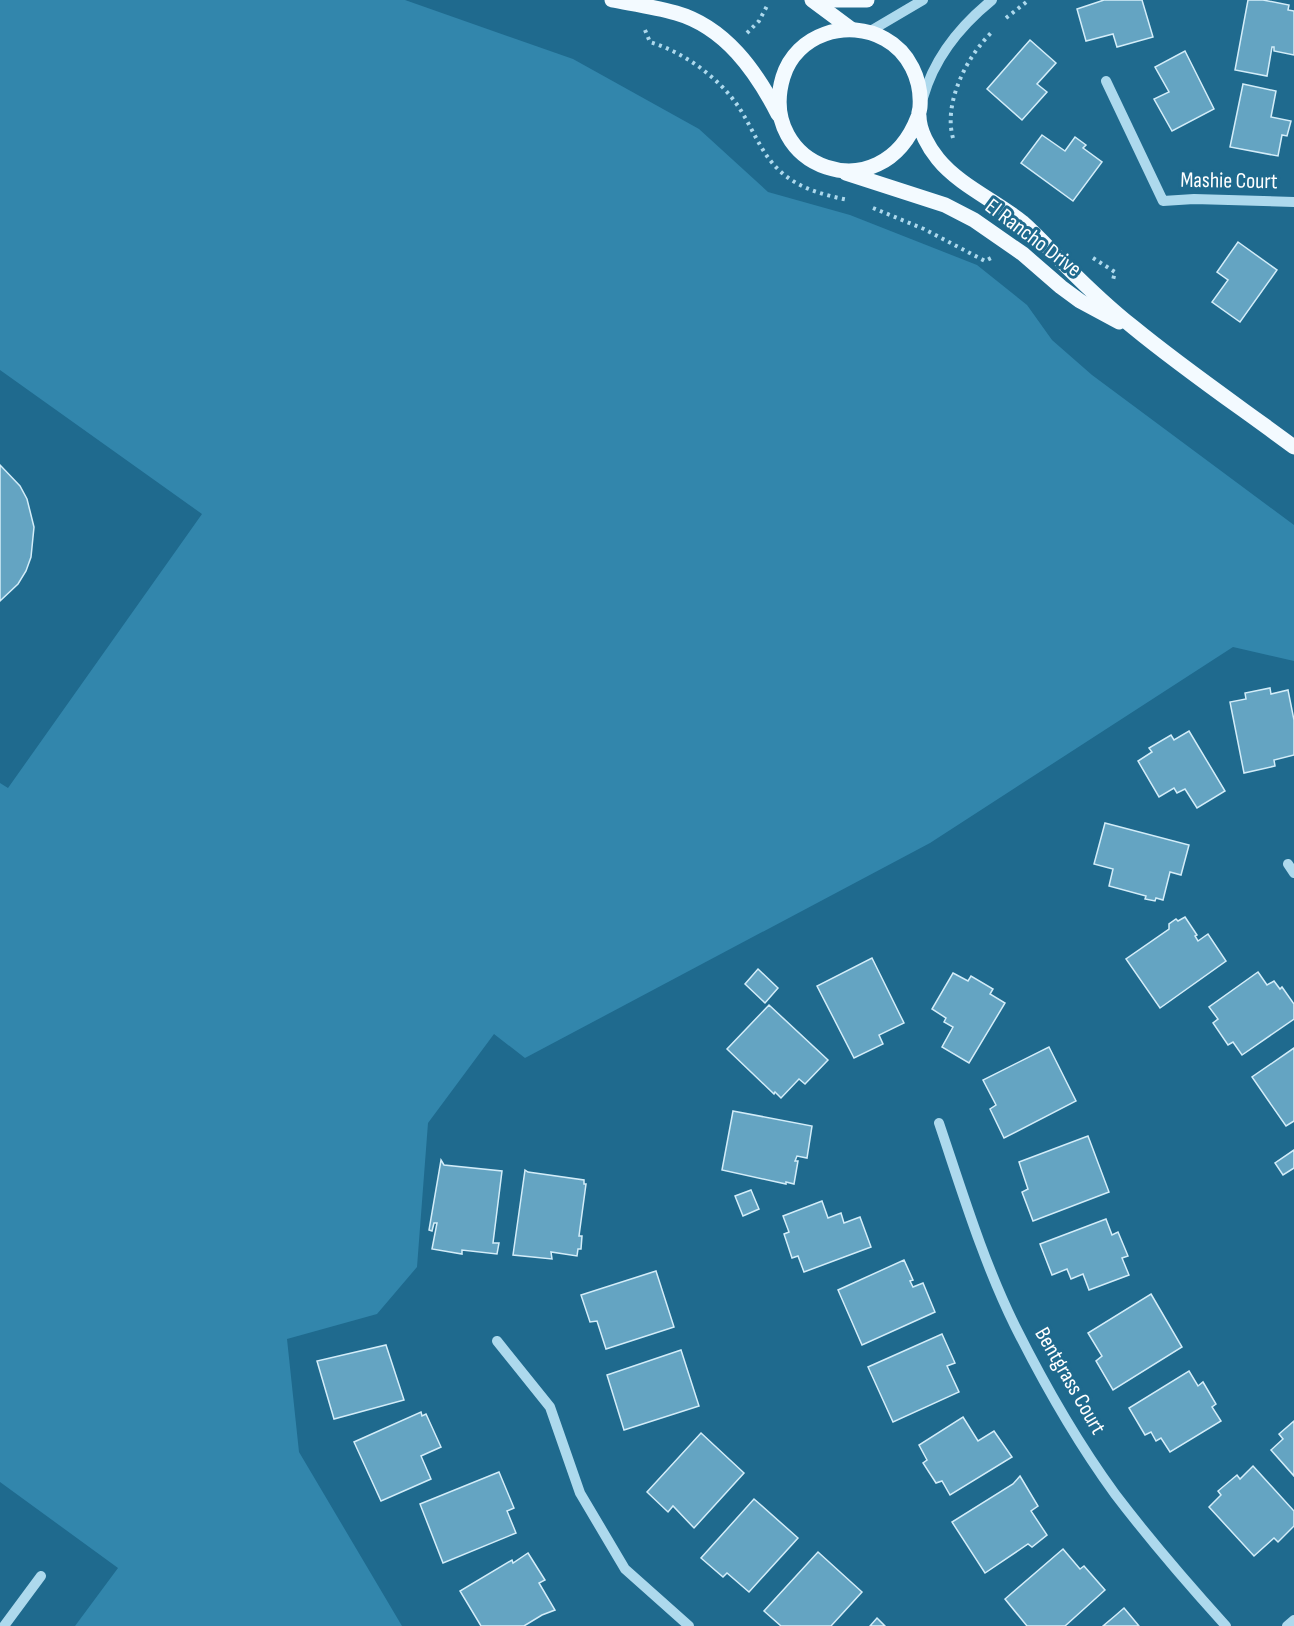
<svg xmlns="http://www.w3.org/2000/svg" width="1294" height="1626" font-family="'Sofia Sans Condensed',sans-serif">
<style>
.green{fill:#3286ac}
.building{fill:#64a4c2;stroke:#d3edf9;stroke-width:1.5}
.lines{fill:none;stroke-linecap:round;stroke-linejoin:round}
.path{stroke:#add9ed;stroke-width:4;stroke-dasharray:3 4.5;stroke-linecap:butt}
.minor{stroke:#add9ed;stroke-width:10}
.major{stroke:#f3faff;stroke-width:15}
.labels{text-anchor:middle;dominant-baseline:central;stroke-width:6;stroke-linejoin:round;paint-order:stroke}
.street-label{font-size:22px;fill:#fff;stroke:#1f6a8e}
</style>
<rect width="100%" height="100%" fill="#1f6a8e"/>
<path class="green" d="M 0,0 L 405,0 L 573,59 L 699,129 L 768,192 L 850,215 L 977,265 L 1027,305 L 1052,340 L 1092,375 L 1294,525 L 1294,661 L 1233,647 L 930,843 L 525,1058 L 494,1034 L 428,1123 L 417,1267 L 377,1314 L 287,1339 L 299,1452 L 402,1626 L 75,1626 L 118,1568 L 0,1482 L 0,783 L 8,788 L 202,514 L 0,370 Z"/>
<g class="building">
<path d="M 1104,0 L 1142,0 L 1153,37 L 1117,47 L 1113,34 L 1086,41 L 1077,9 Z"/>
<path d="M 1248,0 L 1263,0 L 1289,5 L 1288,10 L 1294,11 L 1294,55 L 1274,51 L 1274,47 L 1272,47 L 1267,76 L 1235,70 Z"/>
<path d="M 1030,40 L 1056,63 L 1037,84 L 1047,92 L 1022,120 L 987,89 Z"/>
<path d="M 1185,51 L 1214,109 L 1172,131 L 1154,99 L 1169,92 L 1155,67 Z"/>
<path d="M 1243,84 L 1276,91 L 1271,117 L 1291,121 L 1287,136 L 1282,135 L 1278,156 L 1230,147 Z"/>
<path d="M 1042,135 L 1065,151 L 1075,137 L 1086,145 L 1083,148 L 1102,162 L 1073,201 L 1021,163 Z"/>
<path d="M 1238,242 L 1277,270 L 1240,322 L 1212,302 L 1228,280 L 1217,272 Z"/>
<path d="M 0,465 L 20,486 L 27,499 L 34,527 L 31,557 L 26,571 L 18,584 L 0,601 Z"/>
<path d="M 1270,688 L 1271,694 L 1288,690 L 1294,720 L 1294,755 L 1274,760 L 1275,766 L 1244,773 L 1230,702 L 1246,699 L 1245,693 Z"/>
<path d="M 1189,731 L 1225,791 L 1197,808 L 1185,789 L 1177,793 L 1174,788 L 1159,797 L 1138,761 L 1152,752 L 1149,748 L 1171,735 L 1174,740 Z"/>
<path d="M 1105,823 L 1189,845 L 1181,875 L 1170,872 L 1163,900 L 1156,898 L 1155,901 L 1145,899 L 1146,896 L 1109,886 L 1113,869 L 1094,864 Z"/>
<path d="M 1185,917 L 1197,935 L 1195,936 L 1198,941 L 1208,934 L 1226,961 L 1160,1008 L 1126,959 L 1169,929 L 1169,924 L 1176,919 L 1178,921 Z"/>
<path d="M 872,958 L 904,1023 L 879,1035 L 883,1044 L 854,1058 L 817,986 Z"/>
<path d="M 758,969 L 778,988 L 765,1003 L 745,984 Z"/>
<path d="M 1258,972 L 1267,985 L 1274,981 L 1280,989 L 1282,987 L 1294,1004 L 1294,1019 L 1242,1055 L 1233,1042 L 1228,1045 L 1213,1023 L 1218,1019 L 1209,1007 Z"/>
<path d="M 953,973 L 968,981 L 971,976 L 993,989 L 990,994 L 1005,1003 L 969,1063 L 942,1047 L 953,1027 L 944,1022 L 946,1018 L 932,1009 Z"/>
<path d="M 769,1005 L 828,1060 L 805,1084 L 799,1079 L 781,1098 L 775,1092 L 774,1094 L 727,1049 Z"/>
<path d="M 1049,1047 L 1076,1101 L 1004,1138 L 990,1109 L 996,1105 L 983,1080 Z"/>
<path d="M 1294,1048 L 1294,1121 L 1286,1126 L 1252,1077 Z"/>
<path d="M 733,1111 L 812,1126 L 807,1158 L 797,1156 L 795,1161 L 798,1161 L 794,1184 L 786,1182 L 786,1184 L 722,1170 Z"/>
<path d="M 1088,1136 L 1109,1192 L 1033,1221 L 1022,1192 L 1028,1189 L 1019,1162 Z"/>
<path d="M 1294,1150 L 1294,1168 L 1283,1175 L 1275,1163 Z"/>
<path d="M 441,1160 L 444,1165 L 502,1171 L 493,1243 L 499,1243 L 497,1254 L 462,1250 L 462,1254 L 432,1249 L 437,1223 L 434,1223 L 432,1231 L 429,1230 Z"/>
<path d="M 525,1170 L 528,1172 L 584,1180 L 584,1184 L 586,1184 L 579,1236 L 582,1236 L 581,1249 L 578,1249 L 577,1256 L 551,1252 L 552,1259 L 513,1255 Z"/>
<path d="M 751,1190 L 759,1209 L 743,1216 L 735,1196 Z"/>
<path d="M 822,1201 L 828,1218 L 841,1213 L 844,1223 L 860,1217 L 871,1247 L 804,1272 L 798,1256 L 792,1258 L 784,1234 L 789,1232 L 783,1216 Z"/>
<path d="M 1106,1219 L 1112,1235 L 1118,1232 L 1128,1256 L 1122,1258 L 1129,1275 L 1089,1290 L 1083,1274 L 1071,1279 L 1067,1269 L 1052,1275 L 1040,1244 Z"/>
<path d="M 904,1260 L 913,1280 L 910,1281 L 913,1287 L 923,1283 L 935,1312 L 862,1345 L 838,1290 Z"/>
<path d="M 656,1271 L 674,1327 L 606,1349 L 597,1321 L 590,1322 L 581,1295 Z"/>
<path d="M 1151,1294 L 1182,1347 L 1113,1390 L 1096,1361 L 1102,1356 L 1088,1333 Z"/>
<path d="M 942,1334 L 955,1363 L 947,1366 L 959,1392 L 893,1422 L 868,1367 Z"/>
<path d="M 386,1345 L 404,1400 L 334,1419 L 317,1361 Z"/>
<path d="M 681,1350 L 699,1406 L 624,1430 L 607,1375 Z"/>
<path d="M 1189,1371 L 1198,1386 L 1203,1382 L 1216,1404 L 1212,1407 L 1221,1421 L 1170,1452 L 1161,1438 L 1156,1441 L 1151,1432 L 1145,1435 L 1129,1408 Z"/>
<path d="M 421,1412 L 422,1416 L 426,1414 L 441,1447 L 421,1456 L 431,1479 L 381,1501 L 354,1442 Z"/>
<path d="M 963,1417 L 978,1441 L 994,1431 L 1012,1457 L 950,1495 L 942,1481 L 936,1483 L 923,1463 L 927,1460 L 919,1445 Z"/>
<path d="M 1294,1421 L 1294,1476 L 1271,1450 L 1283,1439 L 1279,1434 Z"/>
<path d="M 701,1433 L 744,1473 L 694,1528 L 673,1506 L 668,1512 L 647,1492 Z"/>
<path d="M 1253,1466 L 1294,1511 L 1294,1526 L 1278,1542 L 1274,1538 L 1254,1556 L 1209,1507 L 1221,1495 L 1218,1491 L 1237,1475 L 1240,1479 Z"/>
<path d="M 499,1472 L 514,1508 L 507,1511 L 516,1533 L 443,1563 L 420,1504 Z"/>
<path d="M 1020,1476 L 1038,1506 L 1031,1511 L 1047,1535 L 1032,1547 L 1028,1544 L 985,1573 L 952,1522 L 1013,1484 Z"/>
<path d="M 754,1499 L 798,1538 L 749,1592 L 727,1573 L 723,1577 L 701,1558 Z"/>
<path d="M 1063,1549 L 1080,1569 L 1084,1566 L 1105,1590 L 1065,1626 L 1027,1626 L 1005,1599 Z"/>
<path d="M 818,1552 L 862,1592 L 831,1626 L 781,1626 L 764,1611 Z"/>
<path d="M 528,1553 L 545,1580 L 539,1583 L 555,1610 L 542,1615 L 524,1626 L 481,1626 L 460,1591 L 512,1560 L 513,1563 Z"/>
<path d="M 1124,1608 L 1139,1626 L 1103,1626 L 1116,1615 Z"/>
<path d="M 877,1618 L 885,1626 L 870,1626 Z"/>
</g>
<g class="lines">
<g class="path">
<path d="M 1006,18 L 1029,0"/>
<path d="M 645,30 L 650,42 C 686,53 724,81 743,114 C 755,134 763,156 781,172 C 800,189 824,195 848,200"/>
<path d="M 747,33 L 759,21 L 768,4"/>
<path d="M 953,138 C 943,103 967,56 992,32"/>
<path d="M 873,208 L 924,229 L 985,261 L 991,258"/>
<path d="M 1093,258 L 1115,272 L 1113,280"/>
</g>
<g class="minor">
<path d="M 867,33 L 923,0"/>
<path d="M 1106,81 L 1163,201 L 1194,199 L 1294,202"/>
<path d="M 923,98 C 934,58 960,26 992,0"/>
<path d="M 1288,864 L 1294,873"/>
<path d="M 939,1123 C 962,1191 983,1261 1015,1326 C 1044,1384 1077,1442 1115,1494 C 1150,1540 1187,1583 1226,1626"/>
<path d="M 497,1341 L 550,1407 L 580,1493 L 625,1569 L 689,1626"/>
<path d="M 4,1626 L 41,1576"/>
<path d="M 1287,1626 L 1294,1620"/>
</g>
<g class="major">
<path d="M 612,0 C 633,4 655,7 676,13 C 725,27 756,71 778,114"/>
<path d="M 812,0 L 851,29"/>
<path d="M 820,0 L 867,0"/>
<path d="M 918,117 C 881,214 756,167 783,77 C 796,34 848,18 885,39 C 909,52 922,80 920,107 C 920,110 918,113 919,116 C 919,131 929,148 938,159 C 959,185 996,201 1022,222 C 1038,236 1051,251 1066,266 C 1087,287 1109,308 1133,327 C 1184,369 1240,407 1294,447"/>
<path d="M 846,173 L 945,205 L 974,220 L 1023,254 L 1061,287 L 1080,301 L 1119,322"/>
</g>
</g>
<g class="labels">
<g class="street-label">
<text transform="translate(1229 181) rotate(1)">Mashie Court</text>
<text transform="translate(1033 238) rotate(37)">El Rancho Drive</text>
<text transform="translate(1070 1381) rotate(60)">Bentgrass Court</text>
</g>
</g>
</svg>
